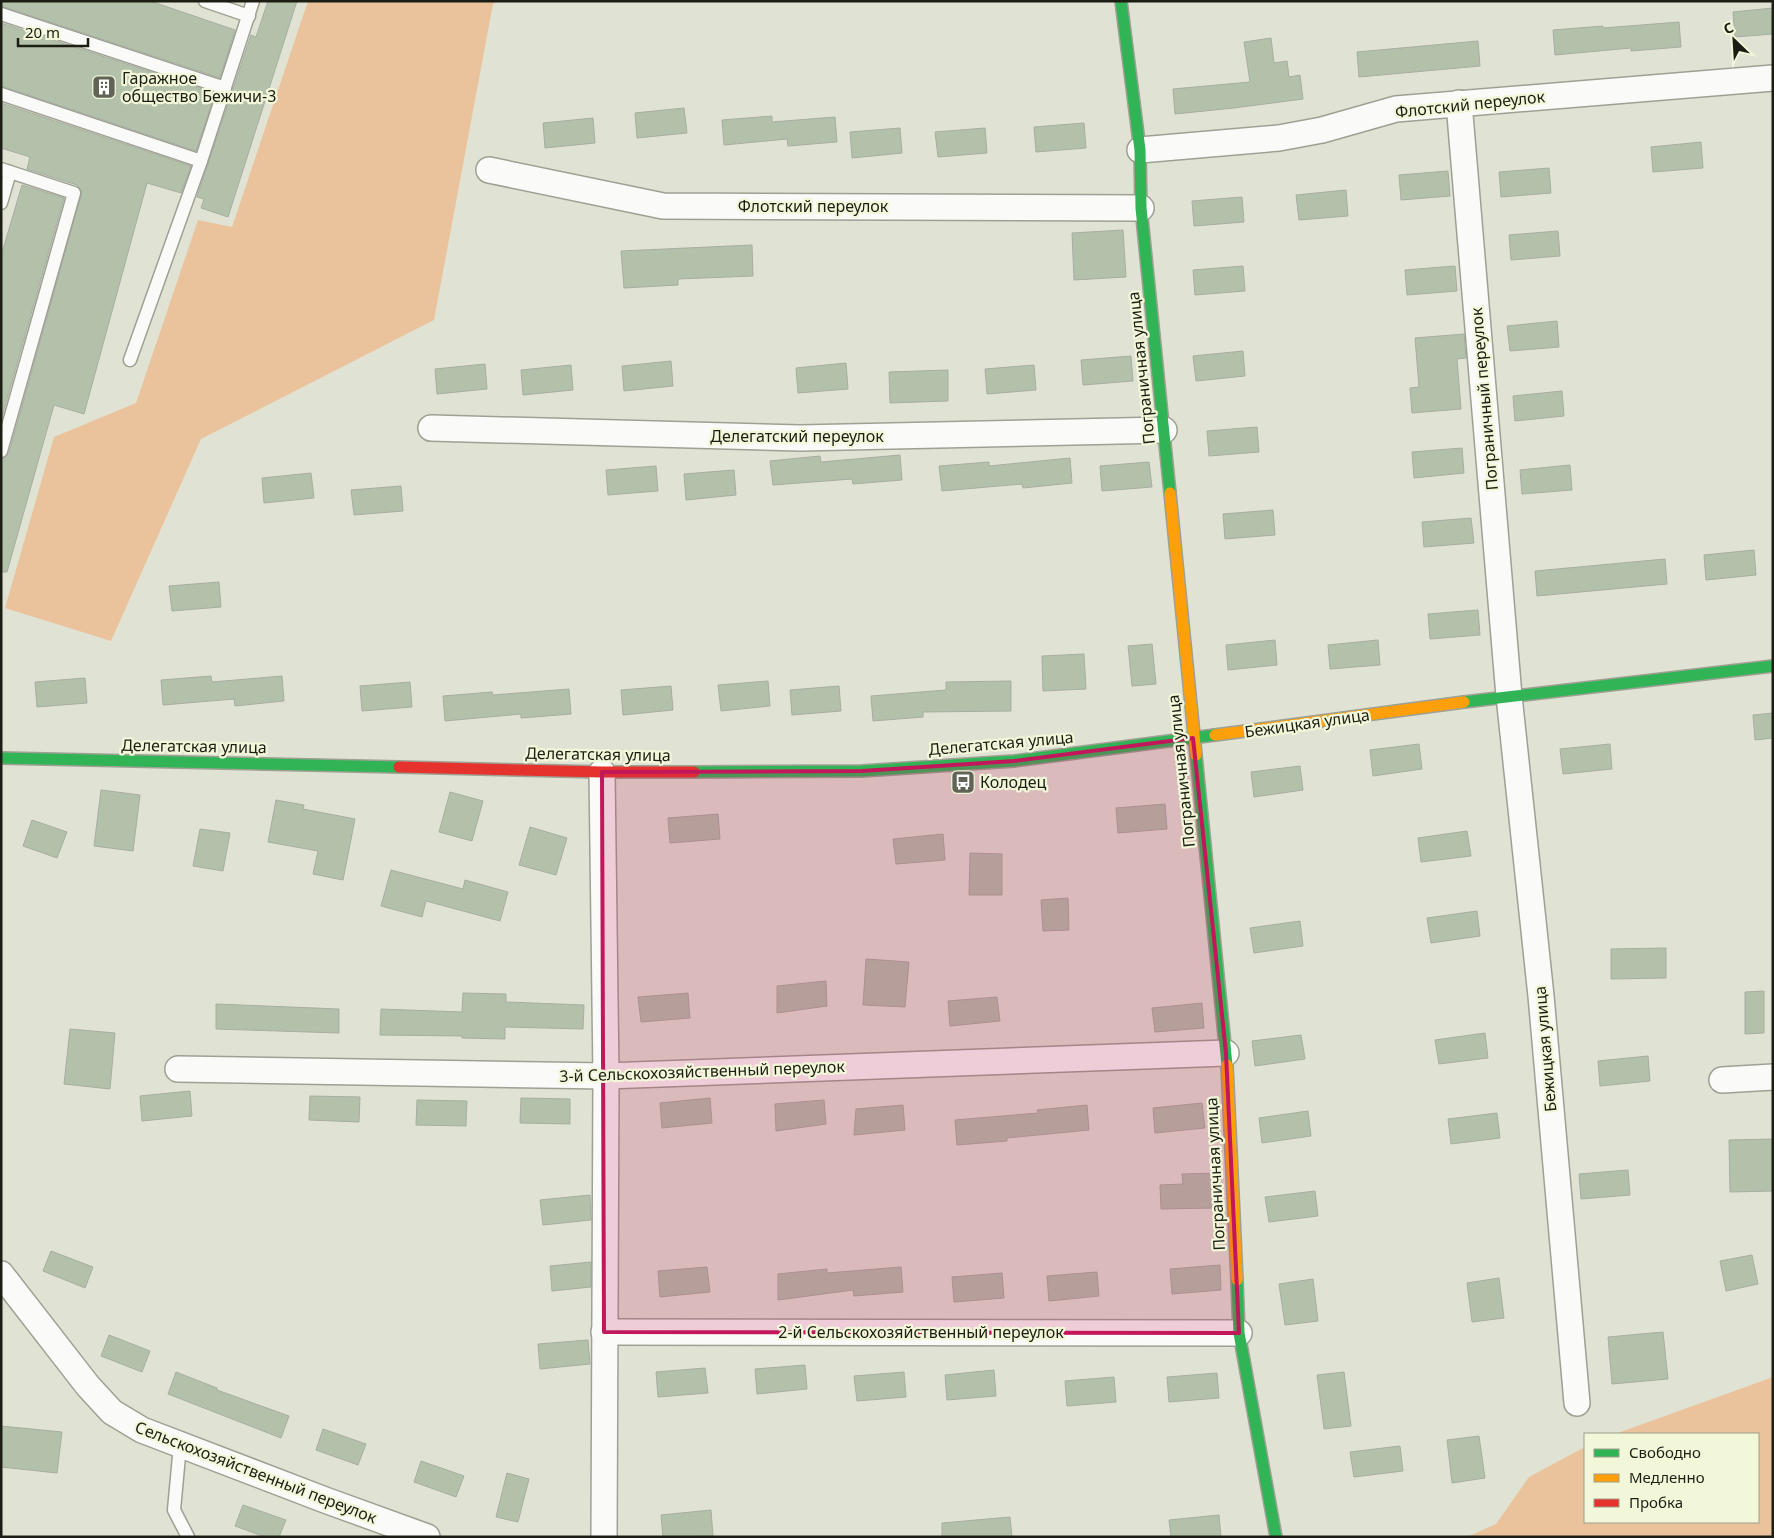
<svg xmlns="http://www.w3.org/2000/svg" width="1774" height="1538" font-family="'Noto Sans',sans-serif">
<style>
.green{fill:#eac39d}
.building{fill:#b3c1ab;stroke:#a8ada2}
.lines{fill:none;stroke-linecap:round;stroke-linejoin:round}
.lane-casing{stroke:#9ea094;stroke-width:15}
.street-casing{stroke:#9ea094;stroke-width:28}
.fast-casing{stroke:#9ea094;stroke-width:14}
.slow-casing{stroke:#9ea094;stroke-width:14}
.jam-casing{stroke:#9ea094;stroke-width:14}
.lane{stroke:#fafbf8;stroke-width:12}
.street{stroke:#fafbf8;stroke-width:25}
.fast{stroke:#30b455;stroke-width:11}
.slow{stroke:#ff9f0a;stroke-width:11}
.jam{stroke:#e5322d;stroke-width:11}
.marked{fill:#c2185b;fill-opacity:0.2;stroke:#c2185b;stroke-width:4;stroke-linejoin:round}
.labels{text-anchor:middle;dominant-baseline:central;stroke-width:4.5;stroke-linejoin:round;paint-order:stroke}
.poi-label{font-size:16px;fill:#1c1e13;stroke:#f3f7da;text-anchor:start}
.street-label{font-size:16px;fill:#1c1e13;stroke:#f3f7da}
</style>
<rect width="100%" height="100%" fill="#e0e3d3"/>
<g class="green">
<path d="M 308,1 L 498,1 L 493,4 L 434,320 L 201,439 L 111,641 L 5,608 L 54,437 L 136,403 L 198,220 L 232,227 Z"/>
<path d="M 1773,1377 L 1773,1537 L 1467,1537 L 1496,1524 L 1529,1477 L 1585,1447 L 1585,1522 L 1758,1522 L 1758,1434 L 1615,1434 Z"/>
</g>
<g class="building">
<path d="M 1,1 L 150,1 L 235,30 L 220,78 L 1,6 Z"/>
<path d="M 268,1 L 297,1 L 228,217 L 201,208 L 204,199 L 197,197 L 251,35 L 256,37 Z"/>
<path d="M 1773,8 L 1773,34 L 1735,37 L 1733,12 Z"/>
<path d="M 1679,22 L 1681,47 L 1631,51 L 1631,48 L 1555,55 L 1553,30 L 1603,26 L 1603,28 Z"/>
<path d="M 1,23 L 215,93 L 196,151 L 1,86 Z"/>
<path d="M 1271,38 L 1274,63 L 1287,61 L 1289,77 L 1300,75 L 1303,99 L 1234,108 L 1175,114 L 1173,89 L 1250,82 L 1244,42 Z"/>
<path d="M 1478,41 L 1480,66 L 1359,77 L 1357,52 Z"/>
<path d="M 1,103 L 191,166 L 181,193 L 147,183 L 84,414 L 54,405 L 7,572 L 1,572 L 1,459 L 6,457 L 9,453 L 82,192 L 77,185 L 27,169 L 30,157 L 1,148 Z"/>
<path d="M 684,108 L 687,133 L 637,138 L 635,113 Z"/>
<path d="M 772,116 L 772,122 L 835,117 L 837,142 L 788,146 L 787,139 L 724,145 L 722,120 Z"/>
<path d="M 593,118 L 595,143 L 545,148 L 543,123 Z"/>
<path d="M 1084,123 L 1086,148 L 1036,152 L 1034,127 Z"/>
<path d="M 900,128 L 902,153 L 852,158 L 850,132 Z"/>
<path d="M 985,128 L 987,153 L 938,157 L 935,132 Z"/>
<path d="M 1701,142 L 1703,168 L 1653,172 L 1651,147 Z"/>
<path d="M 1549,168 L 1551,193 L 1501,197 L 1499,172 Z"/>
<path d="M 1448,171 L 1450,196 L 1401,200 L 1399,175 Z"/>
<path d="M 22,185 L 64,198 L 1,420 L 1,256 Z"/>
<path d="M 1346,190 L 1348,216 L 1299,220 L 1296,195 Z"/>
<path d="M 1242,197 L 1244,222 L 1194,226 L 1192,201 Z"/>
<path d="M 1123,230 L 1126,277 L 1074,280 L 1072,233 Z"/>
<path d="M 1558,231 L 1560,256 L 1511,260 L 1509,235 Z"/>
<path d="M 752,245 L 753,276 L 678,279 L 678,285 L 624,288 L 621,251 Z"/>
<path d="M 1243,266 L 1245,291 L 1195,295 L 1193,270 Z"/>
<path d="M 1455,266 L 1457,291 L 1407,295 L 1405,270 Z"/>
<path d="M 1557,321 L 1559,347 L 1510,351 L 1507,326 Z"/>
<path d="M 1464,334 L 1466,358 L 1457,359 L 1461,409 L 1412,413 L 1410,388 L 1419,387 L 1415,338 Z"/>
<path d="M 1243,351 L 1245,376 L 1196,381 L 1193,356 Z"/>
<path d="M 1131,356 L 1133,381 L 1083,385 L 1081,360 Z"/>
<path d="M 671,361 L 673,386 L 624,391 L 622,366 Z"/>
<path d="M 846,363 L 848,389 L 798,393 L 796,368 Z"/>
<path d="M 485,364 L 487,389 L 437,394 L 435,369 Z"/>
<path d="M 571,365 L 573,390 L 523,395 L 521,370 Z"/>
<path d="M 1034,365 L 1036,390 L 987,394 L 985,369 Z"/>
<path d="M 948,370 L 948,401 L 890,403 L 889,372 Z"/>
<path d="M 1562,391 L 1564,416 L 1515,421 L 1513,396 Z"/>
<path d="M 1257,427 L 1259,452 L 1209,456 L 1207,431 Z"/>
<path d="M 1462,448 L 1464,473 L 1414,478 L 1412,452 Z"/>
<path d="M 900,455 L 902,480 L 853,484 L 852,479 L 773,485 L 770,461 L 820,456 L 821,462 Z"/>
<path d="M 1070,458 L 1072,483 L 1023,488 L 1022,484 L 942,491 L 939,466 L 989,462 L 989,466 Z"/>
<path d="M 1149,462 L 1152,487 L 1102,491 L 1100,466 Z"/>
<path d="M 1570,465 L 1572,490 L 1522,494 L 1520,470 Z"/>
<path d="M 656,466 L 658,491 L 608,495 L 606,470 Z"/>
<path d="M 734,470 L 736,495 L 686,500 L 684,474 Z"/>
<path d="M 311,473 L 314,498 L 264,503 L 262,478 Z"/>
<path d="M 401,486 L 403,511 L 354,515 L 351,490 Z"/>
<path d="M 1273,510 L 1275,535 L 1225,539 L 1223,514 Z"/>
<path d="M 1471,518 L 1474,543 L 1424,547 L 1422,522 Z"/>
<path d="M 1754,550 L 1756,575 L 1706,580 L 1704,555 Z"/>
<path d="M 1665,559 L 1667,584 L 1537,596 L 1535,571 Z"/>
<path d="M 219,582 L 221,607 L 172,611 L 169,586 Z"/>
<path d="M 1478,610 L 1480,635 L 1430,639 L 1428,614 Z"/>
<path d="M 1275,640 L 1277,665 L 1228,670 L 1226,645 Z"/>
<path d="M 1378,640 L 1380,665 L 1330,669 L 1328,645 Z"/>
<path d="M 1152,644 L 1156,684 L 1132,686 L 1128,646 Z"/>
<path d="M 1084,654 L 1086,689 L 1043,691 L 1042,656 Z"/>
<path d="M 211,676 L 212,682 L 282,676 L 284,701 L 235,706 L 234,699 L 163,705 L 161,680 Z"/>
<path d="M 85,678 L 87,703 L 37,707 L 35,682 Z"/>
<path d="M 768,681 L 770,706 L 721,711 L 718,685 Z"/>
<path d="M 1011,681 L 1011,711 L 923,712 L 923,717 L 873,721 L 871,696 L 946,690 L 946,682 Z"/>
<path d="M 410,682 L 412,707 L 362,711 L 360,686 Z"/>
<path d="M 671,686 L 673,710 L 623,715 L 621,690 Z"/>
<path d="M 839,686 L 841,711 L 792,715 L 790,690 Z"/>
<path d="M 569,689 L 571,714 L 521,718 L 521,714 L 445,721 L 443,696 L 492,692 L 493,695 Z"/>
<path d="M 1773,713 L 1773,738 L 1755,740 L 1753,715 Z"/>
<path d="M 1419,744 L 1422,769 L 1373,776 L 1370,750 Z"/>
<path d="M 1610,744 L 1612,769 L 1563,774 L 1560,749 Z"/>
<path d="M 1300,766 L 1303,790 L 1254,797 L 1251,772 Z"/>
<path d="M 101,790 L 140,795 L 133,851 L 94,846 Z"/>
<path d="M 450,792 L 483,801 L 472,841 L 439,832 Z"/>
<path d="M 276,800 L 304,805 L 303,809 L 355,819 L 343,880 L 313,874 L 318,851 L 268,842 Z"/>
<path d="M 1165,804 L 1167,829 L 1118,833 L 1116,808 Z"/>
<path d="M 718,814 L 720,839 L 670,843 L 668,818 Z"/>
<path d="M 32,820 L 67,832 L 57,858 L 23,846 Z"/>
<path d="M 530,827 L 567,838 L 556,875 L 519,865 Z"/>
<path d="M 200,829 L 230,833 L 223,871 L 193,866 Z"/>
<path d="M 1467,831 L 1471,856 L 1421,862 L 1418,838 Z"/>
<path d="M 943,834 L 945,860 L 896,864 L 893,839 Z"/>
<path d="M 970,853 L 1002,854 L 1002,895 L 969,895 Z"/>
<path d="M 391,870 L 463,889 L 465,880 L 508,892 L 500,921 L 426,901 L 422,917 L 381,906 Z"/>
<path d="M 1068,898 L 1069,930 L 1043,931 L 1041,900 Z"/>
<path d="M 1477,911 L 1480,936 L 1431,943 L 1427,918 Z"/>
<path d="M 1300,921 L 1303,946 L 1254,953 L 1250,928 Z"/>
<path d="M 1666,948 L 1666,978 L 1611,979 L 1611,949 Z"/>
<path d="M 866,959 L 909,962 L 905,1007 L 863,1005 Z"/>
<path d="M 826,981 L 827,1006 L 777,1013 L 777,986 Z"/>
<path d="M 1764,991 L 1764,1033 L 1745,1034 L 1745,992 Z"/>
<path d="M 463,993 L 506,994 L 506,1002 L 584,1005 L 583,1029 L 505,1027 L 505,1039 L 462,1038 L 462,1036 L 380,1035 L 381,1009 L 462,1012 Z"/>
<path d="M 688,993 L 690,1018 L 641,1022 L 638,997 Z"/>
<path d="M 997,997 L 1000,1021 L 950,1026 L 948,1001 Z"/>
<path d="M 1202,1003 L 1204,1028 L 1155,1032 L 1152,1008 Z"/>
<path d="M 216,1004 L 339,1009 L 339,1033 L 216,1029 Z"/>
<path d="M 70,1029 L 115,1033 L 110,1089 L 64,1084 Z"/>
<path d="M 1485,1033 L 1488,1058 L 1439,1064 L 1435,1040 Z"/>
<path d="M 1301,1035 L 1305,1059 L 1255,1066 L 1252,1041 Z"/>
<path d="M 1648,1056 L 1650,1081 L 1600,1086 L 1598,1061 Z"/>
<path d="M 190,1091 L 192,1116 L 142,1121 L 140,1096 Z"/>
<path d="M 310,1096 L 360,1097 L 359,1122 L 309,1120 Z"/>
<path d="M 521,1098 L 570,1099 L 570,1124 L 520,1123 Z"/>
<path d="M 710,1098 L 712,1123 L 662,1128 L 660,1103 Z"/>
<path d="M 417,1100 L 467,1101 L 466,1126 L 416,1125 Z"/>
<path d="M 824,1100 L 826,1124 L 776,1131 L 775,1104 Z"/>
<path d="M 1202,1103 L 1205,1128 L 1155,1133 L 1153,1108 Z"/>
<path d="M 903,1105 L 905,1130 L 854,1135 L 856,1109 Z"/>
<path d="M 1087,1105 L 1089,1130 L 1007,1138 L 1007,1141 L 957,1145 L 955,1120 L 1038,1113 L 1037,1110 Z"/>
<path d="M 1308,1111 L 1311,1136 L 1262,1143 L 1259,1118 Z"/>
<path d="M 1497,1113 L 1500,1138 L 1451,1144 L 1448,1119 Z"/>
<path d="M 1773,1139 L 1773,1191 L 1730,1192 L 1729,1140 Z"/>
<path d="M 1628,1170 L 1630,1195 L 1581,1199 L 1579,1174 Z"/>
<path d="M 1216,1173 L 1217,1194 L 1214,1194 L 1215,1208 L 1161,1209 L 1160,1185 L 1183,1184 L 1182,1174 Z"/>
<path d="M 1315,1191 L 1318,1216 L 1269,1222 L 1265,1197 Z"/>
<path d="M 590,1195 L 591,1220 L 543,1225 L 540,1200 Z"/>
<path d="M 51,1251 L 93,1267 L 85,1288 L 43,1271 Z"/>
<path d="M 1752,1255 L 1758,1284 L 1726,1291 L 1720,1261 Z"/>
<path d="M 591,1262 L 591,1287 L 552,1291 L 550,1266 Z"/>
<path d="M 1220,1265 L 1221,1290 L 1172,1294 L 1170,1269 Z"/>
<path d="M 707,1267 L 710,1292 L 660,1297 L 658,1271 Z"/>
<path d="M 901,1267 L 903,1292 L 854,1296 L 853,1290 L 778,1300 L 778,1274 L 827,1269 L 827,1273 Z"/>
<path d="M 1097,1272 L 1099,1296 L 1049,1301 L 1047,1276 Z"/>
<path d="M 1002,1273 L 1004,1298 L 954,1302 L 952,1277 Z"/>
<path d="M 1499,1278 L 1504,1318 L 1472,1322 L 1467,1283 Z"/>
<path d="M 1313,1279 L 1318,1321 L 1285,1325 L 1279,1284 Z"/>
<path d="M 1663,1332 L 1668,1379 L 1612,1384 L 1608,1337 Z"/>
<path d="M 109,1335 L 150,1351 L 142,1372 L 101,1356 Z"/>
<path d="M 588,1340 L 590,1364 L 540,1369 L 538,1344 Z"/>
<path d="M 805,1365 L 807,1389 L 757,1394 L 755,1369 Z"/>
<path d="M 705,1368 L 708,1393 L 658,1397 L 656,1372 Z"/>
<path d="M 994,1370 L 996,1396 L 947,1400 L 945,1375 Z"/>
<path d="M 176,1372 L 217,1388 L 217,1390 L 289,1416 L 281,1438 L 168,1394 Z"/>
<path d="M 904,1372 L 906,1397 L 857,1401 L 854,1376 Z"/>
<path d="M 1344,1372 L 1351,1426 L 1324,1429 L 1317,1375 Z"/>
<path d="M 1217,1373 L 1219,1398 L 1169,1402 L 1167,1377 Z"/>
<path d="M 1114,1377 L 1116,1402 L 1067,1406 L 1065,1381 Z"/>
<path d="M 1,1426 L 62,1432 L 57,1473 L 1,1467 Z"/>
<path d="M 323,1429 L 366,1444 L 358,1465 L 316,1450 Z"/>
<path d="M 1479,1436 L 1485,1478 L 1452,1483 L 1447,1440 Z"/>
<path d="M 1400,1446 L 1403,1471 L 1354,1477 L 1350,1452 Z"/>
<path d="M 421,1461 L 464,1476 L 456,1497 L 414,1482 Z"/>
<path d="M 507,1473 L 529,1479 L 518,1522 L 496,1517 Z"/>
<path d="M 243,1505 L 286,1520 L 279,1537 L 265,1537 L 235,1526 Z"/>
<path d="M 711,1510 L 713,1536 L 663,1537 L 661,1515 Z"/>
<path d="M 1219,1515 L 1221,1537 L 1171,1537 L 1169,1520 Z"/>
<path d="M 1010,1517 L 1012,1537 L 942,1537 L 942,1523 Z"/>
</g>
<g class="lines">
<g class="lane-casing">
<g id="lane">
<path d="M 205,1 L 249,16"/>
<path d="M 1,14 L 225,88"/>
<path d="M 1,94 L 201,161"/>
<path d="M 1,169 L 74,193 L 1,451"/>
<path d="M 1,203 L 10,172"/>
<path d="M 130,360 L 201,161 L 253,1"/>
<path d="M 180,1445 L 174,1510 L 188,1537"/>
</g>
</g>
<g class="street-casing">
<g id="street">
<path d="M 1459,103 L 1509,696 L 1541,996 L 1577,1403"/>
<path d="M 1140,150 L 1279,138 L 1322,130 L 1396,109 L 1773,78"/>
<path d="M 489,170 L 663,206 L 1141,208"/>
<path d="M 431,428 L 800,438 L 1164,430"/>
<path d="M 602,772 L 606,1076 L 604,1537"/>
<path d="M 178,1069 L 606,1076 L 1226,1053"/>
<path d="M 1722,1080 L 1773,1077"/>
<path d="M 1,1274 L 88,1386 L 112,1412 L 142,1430 L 325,1500 L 427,1537"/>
<path d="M 604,1332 L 1239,1333"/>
</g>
</g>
<g class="fast-casing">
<g id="fast">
<path d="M 1121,1 L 1140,150 L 1141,208 L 1170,493"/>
<path d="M 1464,702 L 1773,666"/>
<path d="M 1196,755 L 1227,1065"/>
<path d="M 1,758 L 399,767"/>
<path d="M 694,772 L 862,771 L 1014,761 L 1215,735"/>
<path d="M 1237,1280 L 1239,1333 L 1276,1537"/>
</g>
</g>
<g class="slow-casing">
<g id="slow">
<path d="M 1170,493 L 1196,755"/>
<path d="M 1215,735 L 1464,702"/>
<path d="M 1227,1065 L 1237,1280"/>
</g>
</g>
<g class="jam-casing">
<path id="jam" d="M 399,767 L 602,772 L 694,772"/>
</g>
<use href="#lane" class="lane"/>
<use href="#street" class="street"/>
<use href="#fast" class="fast"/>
<use href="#slow" class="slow"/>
<use href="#jam" class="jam"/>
</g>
<path class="marked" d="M 1193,738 L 1226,1053 L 1239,1333 L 604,1332 L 602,772 L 862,771 L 1014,761 Z"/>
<defs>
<g id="building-square" transform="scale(1.25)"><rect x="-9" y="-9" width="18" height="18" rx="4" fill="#616356" stroke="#f3f7da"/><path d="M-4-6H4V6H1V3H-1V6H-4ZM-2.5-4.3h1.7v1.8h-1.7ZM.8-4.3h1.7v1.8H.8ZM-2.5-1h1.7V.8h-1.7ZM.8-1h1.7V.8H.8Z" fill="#fff"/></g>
<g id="bus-square" transform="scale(1.25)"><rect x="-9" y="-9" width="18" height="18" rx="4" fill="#616356" stroke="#f3f7da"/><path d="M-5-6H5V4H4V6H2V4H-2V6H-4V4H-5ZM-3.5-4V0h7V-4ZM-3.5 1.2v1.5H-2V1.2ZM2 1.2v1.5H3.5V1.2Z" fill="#fff"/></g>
</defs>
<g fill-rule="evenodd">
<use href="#building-square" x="104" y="87"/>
<use href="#bus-square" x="963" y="782"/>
</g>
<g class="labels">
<g class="poi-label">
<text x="122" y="78">Гаражное<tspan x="122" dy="18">общество Бежичи-3</tspan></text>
<text x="980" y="782">Колодец</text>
</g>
<g class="street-label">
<text transform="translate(1470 104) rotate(-6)">Флотский переулок</text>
<text x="813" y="206">Флотский переулок</text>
<text transform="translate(1141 368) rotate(-96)">Пограничная улица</text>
<text transform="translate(1484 399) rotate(-95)">Пограничный переулок</text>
<text x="797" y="436">Делегатский переулок</text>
<text transform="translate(1307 723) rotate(-8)">Бежицкая улица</text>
<text transform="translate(1001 743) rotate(-5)">Делегатская улица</text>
<text transform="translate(194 746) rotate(1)">Делегатская улица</text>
<text transform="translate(598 754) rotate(1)">Делегатская улица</text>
<text transform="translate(1181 771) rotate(-96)">Пограничная улица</text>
<text transform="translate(1545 1049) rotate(-95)">Бежицкая улица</text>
<text transform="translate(702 1071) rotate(-2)">3-й Сельскохозяйственный переулок</text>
<text transform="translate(1215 1174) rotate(-93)">Пограничная улица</text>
<text x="921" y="1332">2-й Сельскохозяйственный переулок</text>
<text transform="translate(256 1472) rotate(21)">Сельскохозяйственный переулок</text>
</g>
</g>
<rect width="1774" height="1538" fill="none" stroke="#1c1e13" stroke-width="5"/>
<rect x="1584" y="1433" width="175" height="90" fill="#f3f7da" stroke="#9da08a"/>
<rect x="1594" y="1449" width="25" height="8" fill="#30b455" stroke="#9da08a"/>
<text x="1629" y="1458" font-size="15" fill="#1c1e13">Свободно</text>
<rect x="1594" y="1474" width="25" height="8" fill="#ff9f0a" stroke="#9da08a"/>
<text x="1629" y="1483" font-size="15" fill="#1c1e13">Медленно</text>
<rect x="1594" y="1499" width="25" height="8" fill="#e5322d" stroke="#9da08a"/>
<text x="1629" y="1508" font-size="15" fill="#1c1e13">Пробка</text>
<g transform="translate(1734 40) rotate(335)" stroke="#f3f7da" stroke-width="4" paint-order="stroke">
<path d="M0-4L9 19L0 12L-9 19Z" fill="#1c1e13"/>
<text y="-8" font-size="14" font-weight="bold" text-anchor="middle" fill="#1c1e13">С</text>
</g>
<path d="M18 38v8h70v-8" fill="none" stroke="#1c1e13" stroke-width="2.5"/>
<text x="25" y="38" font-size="15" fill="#1c1e13" stroke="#f3f7da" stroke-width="4" paint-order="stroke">20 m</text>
</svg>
